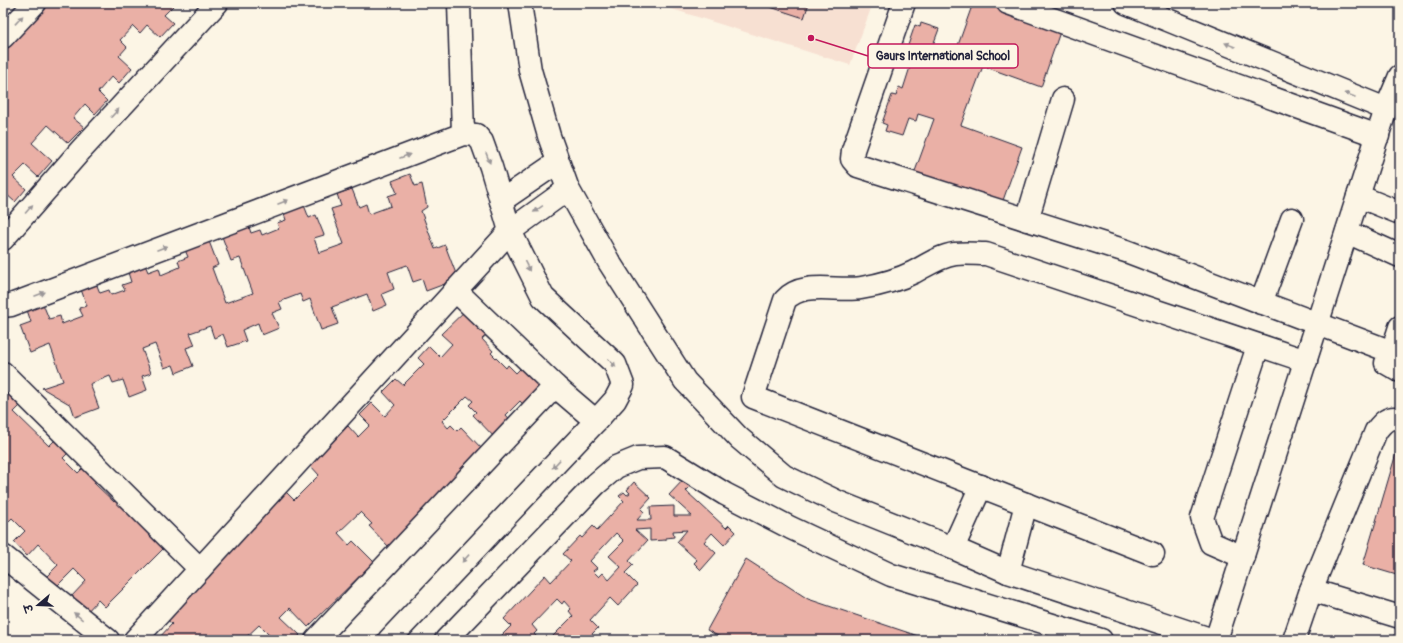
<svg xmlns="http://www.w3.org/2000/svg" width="1403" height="643" font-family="Pangolin,'Playpen Sans Deva',sans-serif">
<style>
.built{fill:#f7e0d2}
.building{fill:#eab0a6;stroke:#22223b;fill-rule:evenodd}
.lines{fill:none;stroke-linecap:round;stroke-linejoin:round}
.minor-casing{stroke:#22223b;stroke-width:25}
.minor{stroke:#fcf5e5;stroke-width:22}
.oneway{fill:#9a9698}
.leader{fill:none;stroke:#c2185b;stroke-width:1.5}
.callout-dot{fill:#c2185b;stroke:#fcf5e5;stroke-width:1.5}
.callout{fill:#fcf5e5;stroke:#c2185b;stroke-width:1.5}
.callout-label{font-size:12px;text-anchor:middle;font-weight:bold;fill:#22223b}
</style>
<rect width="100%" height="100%" fill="#fcf5e5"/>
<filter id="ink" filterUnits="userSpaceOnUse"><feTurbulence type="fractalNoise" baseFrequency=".025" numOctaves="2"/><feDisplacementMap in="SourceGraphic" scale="8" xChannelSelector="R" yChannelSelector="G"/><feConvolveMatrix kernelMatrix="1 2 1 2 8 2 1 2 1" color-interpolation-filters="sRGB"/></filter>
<g filter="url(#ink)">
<path class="built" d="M 653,3 L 873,3 L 850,65 Z"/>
<g class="building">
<path d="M 47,3 L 176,3 L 164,15 L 173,23 L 160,37 L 147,25 L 140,33 L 133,26 L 120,40 L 127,47 L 119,56 L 132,68 L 119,83 L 112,76 L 98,92 L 107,101 L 95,114 L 85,104 L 73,118 L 84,127 L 68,143 L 48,125 L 32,143 L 52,161 L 38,177 L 25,165 L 13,177 L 26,189 L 15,202 L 5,193 L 3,196 L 3,51 Z"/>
<path d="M 758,3 L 809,3 L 804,18 Z"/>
<path d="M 973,3 L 989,3 L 1061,29 L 1041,87 L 983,66 L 961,125 L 1022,147 L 1001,206 L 914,174 L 934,119 L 918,114 L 916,121 L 908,119 L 902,136 L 885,131 L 887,125 L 882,123 L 892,95 L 896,96 L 899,87 L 903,89 L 911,64 L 908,63 L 910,56 L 905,54 L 915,25 L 920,27 L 921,23 L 939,29 L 933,45 L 939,48 L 935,59 L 951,65 Z"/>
<path d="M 410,174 L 415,186 L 422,184 L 427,207 L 421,211 L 435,249 L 445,245 L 458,279 L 426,291 L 422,279 L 413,282 L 407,265 L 388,272 L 394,289 L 382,294 L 387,305 L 373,311 L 367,294 L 332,307 L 338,324 L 321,330 L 310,299 L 303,302 L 300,294 L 279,302 L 282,309 L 272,313 L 279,328 L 262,335 L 258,323 L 242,330 L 246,341 L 228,347 L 223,334 L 214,338 L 210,326 L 190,333 L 195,345 L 186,348 L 193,366 L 176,373 L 173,365 L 164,368 L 155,344 L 142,349 L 151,373 L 142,376 L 147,390 L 129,397 L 123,380 L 113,383 L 110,376 L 90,384 L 99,408 L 75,417 L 71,405 L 42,388 L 63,381 L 50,345 L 30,353 L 20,326 L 31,322 L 27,310 L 43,304 L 49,319 L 60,316 L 62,324 L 83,316 L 79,308 L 87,306 L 79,284 L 94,278 L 100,293 L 109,290 L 111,295 L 125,290 L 122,285 L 131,282 L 126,266 L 143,260 L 148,272 L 159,268 L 161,275 L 180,267 L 178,261 L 188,257 L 183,245 L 207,236 L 218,265 L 212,268 L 225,303 L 253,293 L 240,258 L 231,261 L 220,231 L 247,221 L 251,233 L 260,230 L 262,235 L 279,228 L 277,223 L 286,220 L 282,208 L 302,200 L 309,218 L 316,215 L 324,235 L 314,238 L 319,253 L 344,244 L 331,209 L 341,206 L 337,194 L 352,189 L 359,207 L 366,204 L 369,214 L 391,206 L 388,196 L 397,193 L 392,181 Z"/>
<path d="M 470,306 L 493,329 L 482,339 L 493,351 L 491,353 L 506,368 L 508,365 L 516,373 L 526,363 L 545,382 L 529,411 L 520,401 L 506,415 L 515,425 L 498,441 L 473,415 L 476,412 L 469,405 L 473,401 L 467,396 L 442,421 L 448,428 L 451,425 L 457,431 L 461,427 L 485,452 L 389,547 L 369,526 L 372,524 L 360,512 L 338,533 L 349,545 L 353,541 L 374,562 L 308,627 L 290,608 L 281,617 L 300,635 L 295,640 L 274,640 L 259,625 L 243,640 L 157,640 L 172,624 L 163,616 L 284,490 L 294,500 L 319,475 L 310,465 L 348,426 L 358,437 L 370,425 L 360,415 L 372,403 L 385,416 L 395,405 L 383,392 L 396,379 L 403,385 L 424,364 L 418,358 L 429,346 L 440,357 L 452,344 L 441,334 Z"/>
<path d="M 3,380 L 24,402 L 14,412 L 49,446 L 59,436 L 72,449 L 63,458 L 78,473 L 87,464 L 99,477 L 94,483 L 114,502 L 119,497 L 167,545 L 105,607 L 98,600 L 85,614 L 70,598 L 86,581 L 74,569 L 57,586 L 47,576 L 58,565 L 38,544 L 27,556 L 14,542 L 25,531 L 12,518 L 3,527 Z"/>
<path d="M 1400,440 L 1400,576 L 1363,565 Z"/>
<path d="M 684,479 L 691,486 L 686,491 L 726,528 L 729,525 L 736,532 L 724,545 L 712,533 L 704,542 L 716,553 L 701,570 L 694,563 L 697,560 L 677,542 L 687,530 L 673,531 L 674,537 L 666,538 L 666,540 L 650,541 L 650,529 L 635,530 L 647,541 L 629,561 L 633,565 L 625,573 L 637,585 L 618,606 L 610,598 L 590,620 L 598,628 L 586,640 L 549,640 L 573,616 L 569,611 L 571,609 L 564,601 L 562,604 L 557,599 L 532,625 L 537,631 L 534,634 L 540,640 L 497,640 L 511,626 L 504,619 L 545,575 L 551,582 L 571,561 L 563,554 L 580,536 L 582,538 L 593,526 L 597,530 L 624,501 L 619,496 L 624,492 L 627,495 L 630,493 L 627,490 L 634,482 L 651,498 L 641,509 L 644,512 L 637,520 L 651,520 L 650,507 L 674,506 L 674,516 L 692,516 L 669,495 ZM 616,533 L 624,541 L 609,556 L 621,567 L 609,580 L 603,573 L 599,577 L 593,571 L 597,568 L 590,561 Z"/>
<path d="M 746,559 L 808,599 L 930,640 L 725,640 L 707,630 Z"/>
</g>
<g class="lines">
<g class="minor-casing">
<g id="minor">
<path d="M 459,3 L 463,134"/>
<path d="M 520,3 L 530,70 L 549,136 L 568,189 L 609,262 L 685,381 L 739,438 L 784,476 L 838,502 L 953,548 L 1008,572 L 1213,640"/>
<path d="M 904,3 L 853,150 L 852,159 L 858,166 L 1126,251 L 1392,352"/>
<path d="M 1008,3 L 1378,136"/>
<path d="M 1126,3 L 1386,109"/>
<path d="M 3,37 L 35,3"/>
<path d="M 1358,196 L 1400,213"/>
<path d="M 501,201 L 558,162"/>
<path d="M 1027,220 L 1063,99"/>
<path d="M 1347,232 L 1400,256"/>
<path d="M 3,239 L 81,150 L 217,3"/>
<path d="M 1261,303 L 1292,219"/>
<path d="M 3,306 L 11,305 L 463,134 L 476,135 L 482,142 L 491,167 L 510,231 L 543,297 L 615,364 L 623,385 L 615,400 L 596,421 L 389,640"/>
<path d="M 1400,327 L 1392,352 L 1386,363 L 1400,371"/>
<path d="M 3,373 L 200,569"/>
<path d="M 555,386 L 596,421"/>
<path d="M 953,548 L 981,486"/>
<path d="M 1153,554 L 753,397 L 785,300 C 803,280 837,292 861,288 C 879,285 898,280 914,272 C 927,265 940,256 955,254 C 965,253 976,254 986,254 L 1306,361"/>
<path d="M 3,556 L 108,640"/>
<path d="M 1243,557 L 1211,543 L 1202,518 L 1258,346"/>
<path d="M 1008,572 L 1026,504"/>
<path d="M 1311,590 L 1400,617"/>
<path d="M 135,640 L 510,231 L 568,189"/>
<path d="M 316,640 L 555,386 L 455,290"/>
<path d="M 446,640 L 596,484 L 616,467 L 638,458 L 665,457 L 725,494 L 791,528 L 891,575 L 1101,640"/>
<path d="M 1216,640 L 1386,109 L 1400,76"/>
<path d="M 1294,640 L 1311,590 L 1376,431 C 1382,423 1389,415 1400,419"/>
</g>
</g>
<use href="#minor" class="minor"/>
</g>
<defs><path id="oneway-solid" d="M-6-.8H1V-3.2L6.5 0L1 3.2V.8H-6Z"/></defs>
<g class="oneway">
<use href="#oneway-solid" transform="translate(19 20) rotate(-47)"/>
<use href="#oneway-solid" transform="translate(1230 45) rotate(-158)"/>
<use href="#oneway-solid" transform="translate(1350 95) rotate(-158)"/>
<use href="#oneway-solid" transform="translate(115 113) rotate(-47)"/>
<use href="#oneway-solid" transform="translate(405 156) rotate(-21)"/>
<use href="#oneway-solid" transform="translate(488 158) rotate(69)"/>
<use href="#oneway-solid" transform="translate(283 202) rotate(-21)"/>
<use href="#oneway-solid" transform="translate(29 209) rotate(-49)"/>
<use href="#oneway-solid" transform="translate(538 209) rotate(145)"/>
<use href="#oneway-solid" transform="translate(162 248) rotate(-21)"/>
<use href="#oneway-solid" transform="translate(527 266) rotate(63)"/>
<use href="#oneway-solid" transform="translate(40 294) rotate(-21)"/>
<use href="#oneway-solid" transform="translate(612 363) rotate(48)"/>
<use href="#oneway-solid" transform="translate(556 464) rotate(133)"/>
<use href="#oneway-solid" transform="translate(466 558) rotate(133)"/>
<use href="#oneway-solid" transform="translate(78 616) rotate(-141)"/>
</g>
</g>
<path class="leader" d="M811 38L868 56"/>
<circle class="callout-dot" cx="811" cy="38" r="4"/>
<rect class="callout" x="868" y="44" width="150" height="24" rx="4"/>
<g class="callout-label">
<text x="943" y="60">Gaurs International School</text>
</g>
<rect width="1403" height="643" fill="none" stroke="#fcf5e5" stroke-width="16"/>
<rect x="8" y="8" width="1387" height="627" fill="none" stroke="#22223b" stroke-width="1.5" filter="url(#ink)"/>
<g transform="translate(38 605) rotate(251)" stroke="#fcf5e5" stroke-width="3" paint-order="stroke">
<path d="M0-3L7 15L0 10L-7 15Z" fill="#22223b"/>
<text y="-6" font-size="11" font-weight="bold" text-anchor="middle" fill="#22223b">उ</text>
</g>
</svg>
